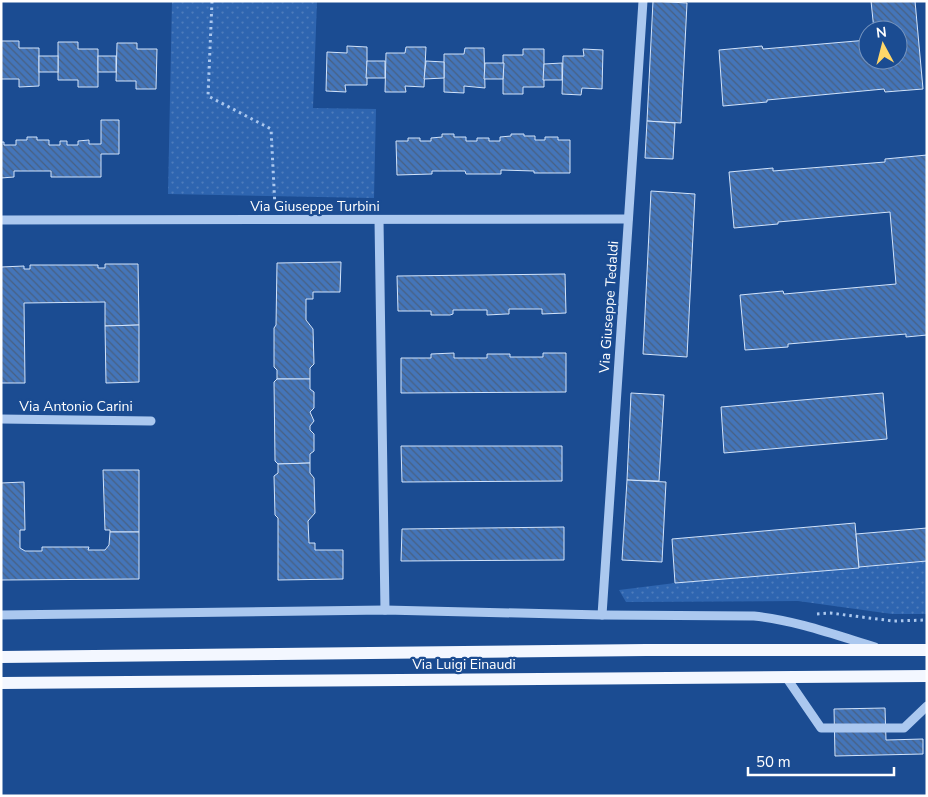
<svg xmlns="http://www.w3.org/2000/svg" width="928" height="797" font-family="'Nunito Sans',sans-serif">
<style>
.grass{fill:url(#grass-dots)}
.building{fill:url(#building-back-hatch);stroke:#d1e3fb}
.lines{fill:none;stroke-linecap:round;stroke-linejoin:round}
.path{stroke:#abc8ef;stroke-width:3;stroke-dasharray:2.5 4;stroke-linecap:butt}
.minor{stroke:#abc8ef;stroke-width:9}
.major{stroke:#f3f7ff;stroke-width:12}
.labels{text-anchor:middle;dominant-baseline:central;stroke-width:4.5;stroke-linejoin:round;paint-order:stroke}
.street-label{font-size:14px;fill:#fff;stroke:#1b4c92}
</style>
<defs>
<pattern id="grass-dots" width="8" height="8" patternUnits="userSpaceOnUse" patternTransform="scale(1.25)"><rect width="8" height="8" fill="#2e65b0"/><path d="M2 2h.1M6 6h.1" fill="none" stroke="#4d7cbc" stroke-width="1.8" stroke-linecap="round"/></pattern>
<pattern id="building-back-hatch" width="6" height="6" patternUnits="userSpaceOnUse" patternTransform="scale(1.25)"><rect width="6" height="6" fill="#4475b9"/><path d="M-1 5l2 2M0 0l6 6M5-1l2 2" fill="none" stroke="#486082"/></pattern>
</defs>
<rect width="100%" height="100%" fill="#1b4c92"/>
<g class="grass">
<path d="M 172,1 L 317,1 L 313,108 L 376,109 L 374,198 L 168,194 Z"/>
<path d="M 927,561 L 927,614 L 892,614 L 798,601 L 626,602 L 619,590 L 675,583 Z"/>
</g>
<g class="building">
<path d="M 653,1 L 687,3 L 681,123 L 647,121 Z"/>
<path d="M 871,1 L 915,1 L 923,89 L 885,92 L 884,89 L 767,100 L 767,102 L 723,106 L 719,50 L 762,46 L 763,49 L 868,40 L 868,60 L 898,60 L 898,30 L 874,30 Z"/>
<path d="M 1,41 L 19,41 L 19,48 L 39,48 L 39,86 L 19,87 L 19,79 L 1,79 Z"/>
<path d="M 58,42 L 78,42 L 78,49 L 98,49 L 98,87 L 78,87 L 78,80 L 58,80 Z"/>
<path d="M 117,43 L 137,43 L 137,49 L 157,49 L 156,89 L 136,89 L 136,81 L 116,81 Z"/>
<path d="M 347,46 L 367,47 L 367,85 L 345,85 L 346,92 L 326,91 L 327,52 L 347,53 Z"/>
<path d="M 406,47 L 426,47 L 424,87 L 405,86 L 406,92 L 385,92 L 386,53 L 405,53 Z"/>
<path d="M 465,48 L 484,48 L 485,88 L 464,86 L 464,93 L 444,92 L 444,54 L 464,54 Z"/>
<path d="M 523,49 L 544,49 L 544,87 L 523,87 L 523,94 L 503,94 L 503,55 L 523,55 Z"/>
<path d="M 583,49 L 603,50 L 602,89 L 582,88 L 581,95 L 562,94 L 563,56 L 584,56 Z"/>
<rect x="39" y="56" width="19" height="16"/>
<rect x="98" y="56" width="18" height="16"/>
<path d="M 367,61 L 385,61 L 385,78 L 366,78 Z"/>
<path d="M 426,61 L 444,62 L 444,78 L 424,79 Z"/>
<path d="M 485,63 L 504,63 L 503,79 L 484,79 Z"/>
<path d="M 562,63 L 562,80 L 543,80 L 544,64 Z"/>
<path d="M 101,120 L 119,120 L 119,154 L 101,154 L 101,177 L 51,177 L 51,171 L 14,171 L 14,177 L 1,178 L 1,142 L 4,142 L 4,145 L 16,145 L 16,140 L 27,140 L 27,137 L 37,137 L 37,140 L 49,140 L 49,145 L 60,145 L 60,141 L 67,141 L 67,145 L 78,145 L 78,141 L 89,140 L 89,144 L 101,144 Z"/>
<path d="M 647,121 L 675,123 L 673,159 L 645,158 Z"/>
<path d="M 442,134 L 454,134 L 454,137 L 466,137 L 466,141 L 477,141 L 477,138 L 489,138 L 489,141 L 500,141 L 500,137 L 511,136 L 511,134 L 524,134 L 524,136 L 535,136 L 535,140 L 545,140 L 545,137 L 558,137 L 558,140 L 570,140 L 570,173 L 534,173 L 534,171 L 501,170 L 501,174 L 466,174 L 465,171 L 432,171 L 432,174 L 397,175 L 396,141 L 408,141 L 408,138 L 420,138 L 420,141 L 431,141 L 431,138 L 442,137 Z"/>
<path d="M 927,155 L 927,335 L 906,337 L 906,334 L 788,344 L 788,347 L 745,350 L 740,295 L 783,291 L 784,294 L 896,284 L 890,212 L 778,222 L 778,224 L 734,228 L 729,172 L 773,168 L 773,171 L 885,162 L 885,159 Z"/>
<path d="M 651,191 L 695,194 L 687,357 L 643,354 Z"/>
<path d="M 341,262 L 340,292 L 313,292 L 313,299 L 306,299 L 306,320 L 313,329 L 314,364 L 310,368 L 310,379 L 277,379 L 277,370 L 274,367 L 274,328 L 276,325 L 277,263 Z"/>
<path d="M 105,264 L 138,264 L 139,325 L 105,326 L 105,302 L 24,303 L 25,383 L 1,383 L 1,267 L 24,266 L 24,269 L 30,269 L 30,265 L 98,265 L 98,268 L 105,268 Z"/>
<path d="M 565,274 L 566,313 L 542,314 L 542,309 L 509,309 L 509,314 L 506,314 L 487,315 L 487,310 L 453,310 L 453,314 L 450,315 L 431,315 L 431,311 L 398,311 L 397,276 Z"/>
<path d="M 139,325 L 139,382 L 106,383 L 105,326 Z"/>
<path d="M 454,353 L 454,358 L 487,358 L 487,354 L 510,354 L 510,357 L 543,357 L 543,353 L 566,353 L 566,392 L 401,393 L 401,358 L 431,358 L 431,354 Z"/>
<path d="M 277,379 L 310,379 L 310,389 L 314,392 L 314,408 L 310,412 L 314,421 L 310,426 L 310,430 L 314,434 L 314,451 L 310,454 L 310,463 L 278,464 L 275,461 L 274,382 Z"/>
<path d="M 631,393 L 664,395 L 659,481 L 627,480 Z"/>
<path d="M 883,393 L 887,439 L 724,453 L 721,407 Z"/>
<path d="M 401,446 L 562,446 L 562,481 L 402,482 Z"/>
<path d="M 310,463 L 310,473 L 314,478 L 315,513 L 308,521 L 309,543 L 315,543 L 315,550 L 343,550 L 343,579 L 278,580 L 278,518 L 275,515 L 274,476 L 278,473 L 278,464 Z"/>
<path d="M 103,470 L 139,470 L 139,532 L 110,532 L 110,530 L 105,530 Z"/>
<path d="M 627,480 L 666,482 L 662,562 L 622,560 Z"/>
<path d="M 24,482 L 25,530 L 20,530 L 20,548 L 25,551 L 42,551 L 42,547 L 89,547 L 88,550 L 105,550 L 109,545 L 110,532 L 139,532 L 139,579 L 1,580 L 1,483 Z"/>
<path d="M 855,523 L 859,568 L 675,583 L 672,539 Z"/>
<path d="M 564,527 L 564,560 L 401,561 L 402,529 Z"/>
<path d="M 927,528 L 927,561 L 859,567 L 856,534 Z"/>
<path d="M 885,708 L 886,740 L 923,739 L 923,754 L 835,756 L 834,709 Z"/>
</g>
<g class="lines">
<g class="path">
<path d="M 212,1 L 208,96 L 271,129 L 275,207"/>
<path d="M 817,614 L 830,613 L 893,621 L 927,620"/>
</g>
<g class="minor">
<path d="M 1,220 L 628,219"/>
<path d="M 379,220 L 385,610"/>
<path d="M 1,419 L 151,421"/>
<path d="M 1,615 L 385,610 L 602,615 L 754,616 C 795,620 836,635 875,647"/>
<path d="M 602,615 L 643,1"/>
<path d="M 786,677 L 821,728 L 904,728 L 927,706"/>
</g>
<g class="major">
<path d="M 1,657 L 646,650 L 927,650"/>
<path d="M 1,683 L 927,676"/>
</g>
</g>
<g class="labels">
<g class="street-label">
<text x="315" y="206">Via Giuseppe Turbini</text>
<text transform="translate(609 307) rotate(-86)">Via Giuseppe Tedaldi</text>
<text x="76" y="406">Via Antonio Carini</text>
<text x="464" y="664">Via Luigi Einaudi</text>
</g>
</g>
<rect width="928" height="797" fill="none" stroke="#ffffff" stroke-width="5"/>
<g transform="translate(883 45) rotate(353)"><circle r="24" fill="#1b4c92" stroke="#7694be"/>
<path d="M0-4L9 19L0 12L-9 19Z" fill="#ffd769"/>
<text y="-8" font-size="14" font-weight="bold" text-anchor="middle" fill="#ffffff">N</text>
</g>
<path d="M748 767v8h146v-8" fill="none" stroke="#ffffff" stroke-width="2.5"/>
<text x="756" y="767" font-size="15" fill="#ffffff" stroke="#1b4c92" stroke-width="4" paint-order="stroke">50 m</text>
</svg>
